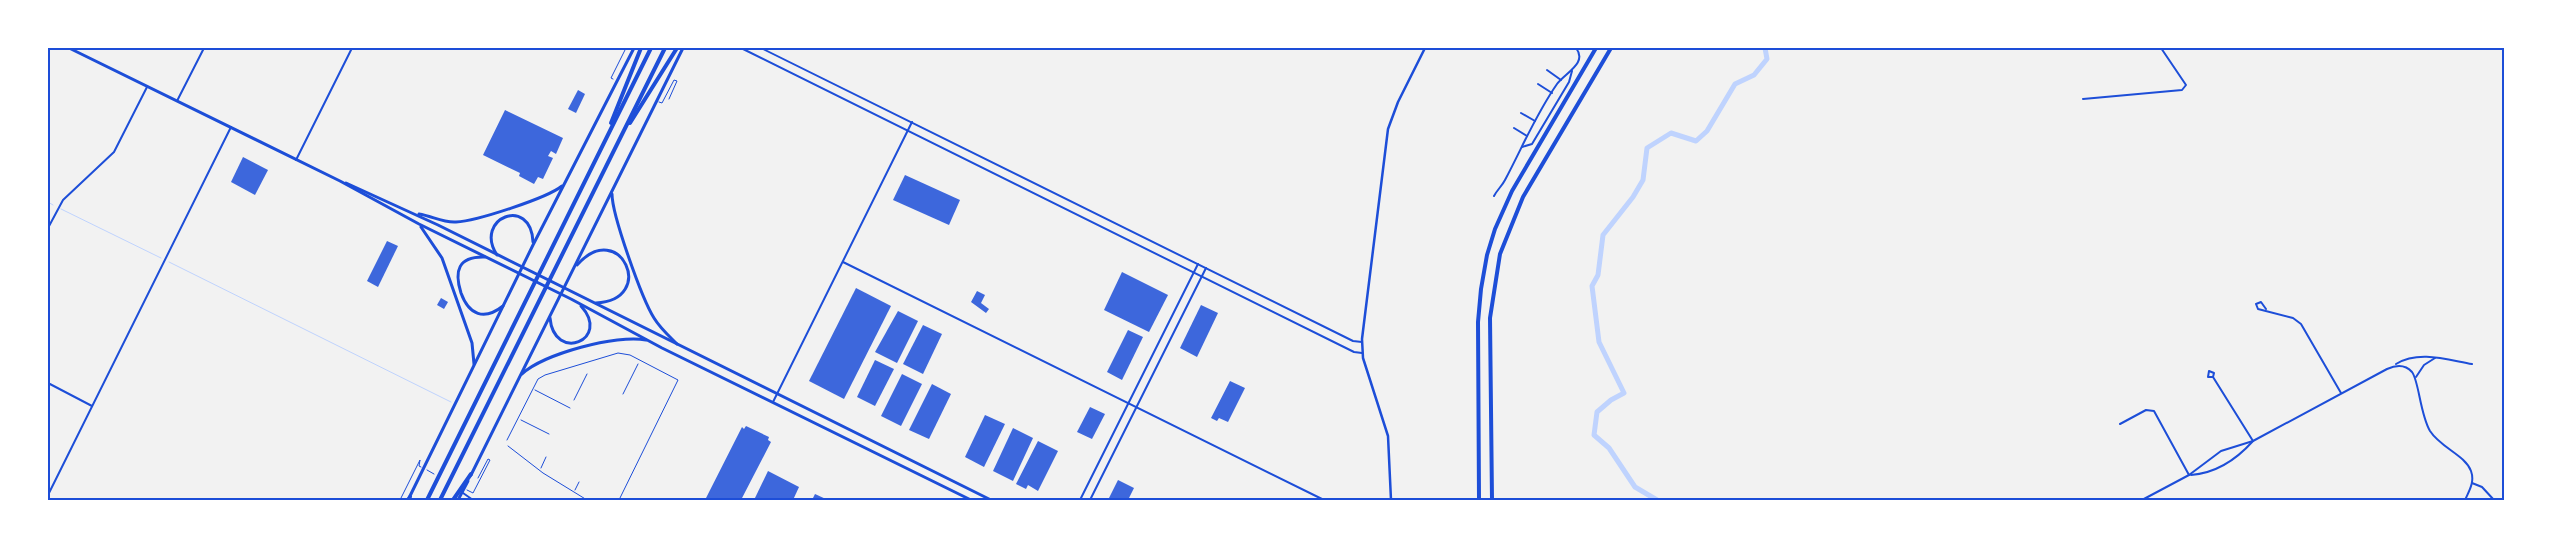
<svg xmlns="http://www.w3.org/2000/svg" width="2552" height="548" font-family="Quicksand,sans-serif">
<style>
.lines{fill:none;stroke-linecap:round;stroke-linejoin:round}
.stream{stroke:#bfd3fe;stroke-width:1}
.canal{stroke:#bfd3fe;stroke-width:5}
.building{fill:#3d67dc}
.path{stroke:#1d4ed8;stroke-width:1}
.service{stroke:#1d4ed8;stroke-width:1}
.minor{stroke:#1d4ed8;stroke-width:2}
.tertiary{stroke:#1d4ed8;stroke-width:2.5}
.secondary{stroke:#1d4ed8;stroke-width:3}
.motorway{stroke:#1d4ed8;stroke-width:4}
.neatline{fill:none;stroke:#1d4ed8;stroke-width:2}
</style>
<rect width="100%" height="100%" fill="#f2f2f2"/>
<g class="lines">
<g class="stream">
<path d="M 48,202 L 53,205"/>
<path d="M 61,209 L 161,258"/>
<path d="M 169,262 L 451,402"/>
</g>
<path class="canal" d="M 1657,500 L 1635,487 L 1609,448 L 1594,435 L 1597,412 L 1611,400 L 1624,393 L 1599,342 L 1592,286 L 1598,275 L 1603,235 L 1633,197 L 1643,180 L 1647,148 L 1671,133 L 1696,141 L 1707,131 L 1735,84 L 1754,75 L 1767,59 L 1765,48"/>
</g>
<g class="building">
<path d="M 578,90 L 585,94 L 576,113 L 568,109 Z"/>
<path d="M 505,110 L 563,138 L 556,154 L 551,151 L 548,156 L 553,158 L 543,179 L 538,177 L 534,184 L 519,176 L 520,173 L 483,155 Z"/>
<path d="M 243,157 L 268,170 L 255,195 L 231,182 Z"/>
<path d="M 905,175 L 960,200 L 949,225 L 893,200 Z"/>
<path d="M 387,241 L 398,246 L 378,287 L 367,281 Z"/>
<path d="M 1122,272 L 1168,295 L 1149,332 L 1104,310 Z"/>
<path d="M 856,288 L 891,306 L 844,399 L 809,381 Z"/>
<path d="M 977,291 L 985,295 L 981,303 L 989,309 L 986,313 L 971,302 Z"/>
<path d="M 441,298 L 448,302 L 444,309 L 437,305 Z"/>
<path d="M 1201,305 L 1218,313 L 1197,357 L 1180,348 Z"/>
<path d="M 898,311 L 918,321 L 897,363 L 875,352 Z"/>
<path d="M 923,325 L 942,334 L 923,374 L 903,364 Z"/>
<path d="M 1128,330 L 1143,337 L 1122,380 L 1107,372 Z"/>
<path d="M 875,360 L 894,369 L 875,406 L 857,397 Z"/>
<path d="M 902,374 L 922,384 L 901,426 L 881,416 Z"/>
<path d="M 1230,381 L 1245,388 L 1228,422 L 1219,418 L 1217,421 L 1211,418 Z"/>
<path d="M 932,384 L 951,394 L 929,439 L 909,430 Z"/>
<path d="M 1090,407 L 1105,414 L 1092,439 L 1077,432 Z"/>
<path d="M 985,415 L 1005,424 L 984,467 L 965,457 Z"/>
<path d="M 746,426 L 769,437 L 768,440 L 771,442 L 741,500 L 705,500 L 742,427 L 744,429 Z"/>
<path d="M 1013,428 L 1033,438 L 1013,481 L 993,471 Z"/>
<path d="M 1038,441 L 1058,451 L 1038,491 L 1028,485 L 1026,489 L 1016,484 Z"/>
<path d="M 768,471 L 799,487 L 793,500 L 754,500 Z"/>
<path d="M 1118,480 L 1134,488 L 1128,500 L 1108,500 Z"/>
<path d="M 815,494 L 828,500 L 812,500 Z"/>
</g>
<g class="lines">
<g class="path">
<path d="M 613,79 L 611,78 L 626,48"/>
<path d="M 659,102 L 662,103 L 674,80 L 677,81 L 669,99"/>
<path d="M 535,390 L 570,408"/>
<path d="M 623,394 L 638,364"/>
<path d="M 574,400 L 587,374"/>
<path d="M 521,420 L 549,434"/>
<path d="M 541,468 L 546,457"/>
<path d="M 427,470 L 434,474"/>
<path d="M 467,490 L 473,493 L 490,460 L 488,459 L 478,478"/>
<path d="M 575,490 L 579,482"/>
<path d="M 400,500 L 420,460 L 419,466 L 421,467"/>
</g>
<g class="service">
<path d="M 507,440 L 538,379 L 545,375 L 618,353 L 630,355 L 678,380 L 619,500"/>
<path d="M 508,446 L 543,473 L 587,500"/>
</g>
<g class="minor">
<path d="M 741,48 L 1354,352 L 1362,353"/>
<path d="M 761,48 L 1353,341 L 1362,342"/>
<path d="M 1547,70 L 1561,80"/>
<path d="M 1538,84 L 1552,93"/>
<path d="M 2083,99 L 2182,90 L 2186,85 L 2161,48"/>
<path d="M 177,101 L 204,48"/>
<path d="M 1521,113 L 1535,121"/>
<path d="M 1514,128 L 1527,136"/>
<path d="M 1522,147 L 1532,144 L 1569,82 L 1572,71"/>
<path d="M 296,160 L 352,48"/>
<path d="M 1494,196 C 1497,190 1502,186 1505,180 C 1522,148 1536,114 1557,84 C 1565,73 1588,63 1576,48"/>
<path d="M 48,228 L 63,200 L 114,152 L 147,87"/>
<path d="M 843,262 L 1324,500"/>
<path d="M 2266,309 L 2261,302 L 2256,304 L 2258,309 L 2293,318 L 2301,324 L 2341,393"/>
<path d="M 2396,364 C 2419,350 2448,360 2472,364"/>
<path d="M 2213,377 L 2208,377 L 2209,371 L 2214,373 L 2213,377 L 2253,441"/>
<path d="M 2416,377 L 2424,365 L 2435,358"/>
<path d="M 48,383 L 92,406"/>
<path d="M 773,402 L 912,122"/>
<path d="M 2120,424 L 2146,410 L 2154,411 L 2189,475"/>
<path d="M 2191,475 C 2217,473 2236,460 2253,441"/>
<path d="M 2472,483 L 2482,487 L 2494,500"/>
<path d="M 463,493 L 473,500"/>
<path d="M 48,495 L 231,127"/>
<path d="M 1080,500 L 1198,264"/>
<path d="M 1090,500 L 1206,268"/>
<path d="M 2142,500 L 2189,475 L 2221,451 L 2253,441 L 2387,369 C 2396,365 2405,364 2412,372 C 2419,381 2420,414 2430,431 C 2441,448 2465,455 2471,471 C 2475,482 2469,491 2465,500"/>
</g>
<path class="tertiary" d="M 1391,500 L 1388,436 L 1363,358 L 1362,339 L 1388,129 L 1398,102 L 1425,48"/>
<g class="secondary">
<path d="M 69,48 L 340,181 L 419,224 L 571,299 L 662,348 L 971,500"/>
<path d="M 346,183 L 438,225 L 991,500"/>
<path d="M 612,194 C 612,215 642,299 654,318 C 660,328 669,336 677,344"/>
<path d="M 419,214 C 432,216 443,223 456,222 C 477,221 547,198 562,186"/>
<path d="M 421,227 L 442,258 L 472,343 L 474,364"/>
<path d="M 497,255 C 473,218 531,195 533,242"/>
<path d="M 485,257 C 458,256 454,271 461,293 C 469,315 484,321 503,306"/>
<path d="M 577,265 C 620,217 658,300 596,303"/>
<path d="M 550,318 C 554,363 612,340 581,306"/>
<path d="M 522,374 C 543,354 617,334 646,340"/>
<path d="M 471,475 L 683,48"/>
<path d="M 409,498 L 533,245 L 634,48"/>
<path d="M 458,500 L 468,481"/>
</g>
<g class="motorway">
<path d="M 611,123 L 641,48"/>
<path d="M 630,123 L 677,48"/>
<path d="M 408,500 L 410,497"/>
<path d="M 427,500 L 651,48"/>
<path d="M 440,500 L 665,48"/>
<path d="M 453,500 L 471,474"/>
<path d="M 1479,500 L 1478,322 L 1481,289 L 1487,255 L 1495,229 L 1512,191 L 1596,48"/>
<path d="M 1492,500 L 1490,318 L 1500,254 L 1523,197 L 1611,48"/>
</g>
</g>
<rect width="2552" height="548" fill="none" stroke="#ffffff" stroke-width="98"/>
<rect x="49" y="49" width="2454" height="450" class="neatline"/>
</svg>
